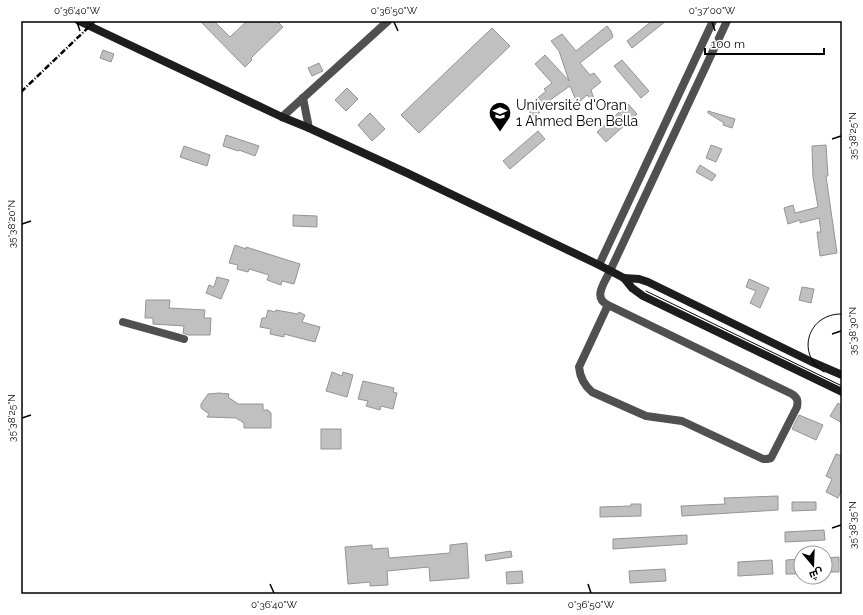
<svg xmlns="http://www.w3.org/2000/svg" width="863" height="615" font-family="Raleway,Cairo,sans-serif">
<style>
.building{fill:#c0c0c0;stroke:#949494}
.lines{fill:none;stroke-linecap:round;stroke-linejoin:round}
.minor{stroke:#505050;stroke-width:8}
.tertiary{stroke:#505050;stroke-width:8}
.secondary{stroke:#1d1d1d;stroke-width:8}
.tram{stroke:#000;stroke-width:1}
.rail{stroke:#000;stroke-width:2.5;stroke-dasharray:6 2 1 2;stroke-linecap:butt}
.ticks{fill:none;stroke:#000;stroke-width:1.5}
.labels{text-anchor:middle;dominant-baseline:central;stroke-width:4;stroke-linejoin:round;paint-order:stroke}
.poi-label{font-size:14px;fill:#000;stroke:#fff;text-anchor:start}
.neatline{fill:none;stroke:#000;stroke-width:1.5}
.ticks-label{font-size:10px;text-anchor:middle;fill:#000}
</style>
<rect width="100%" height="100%" fill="#fff"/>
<g class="building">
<path d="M 200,21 L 214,21 L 230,37 L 247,21 L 277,21 L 283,27 L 251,58 L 252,60 L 245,67 Z"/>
<path d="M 652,21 L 666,21 L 632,48 L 627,41 Z"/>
<path d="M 607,26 L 611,31 L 613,37 L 580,63 L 590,75 L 594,73 L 601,82 L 591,90 L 596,105 L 587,95 L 578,103 L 575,98 L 570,86 L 550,100 L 552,102 L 534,117 L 526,108 L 546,91 L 544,89 L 552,83 L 535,64 L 545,55 L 569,81 L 559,51 L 551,41 L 562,34 L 576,51 Z"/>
<path d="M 492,28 L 510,46 L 419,133 L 401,115 Z"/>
<path d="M 103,50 L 114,54 L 111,62 L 100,58 Z"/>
<path d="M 622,60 L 649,91 L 641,98 L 614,66 Z"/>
<path d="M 319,63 L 323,71 L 312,76 L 308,68 Z"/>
<path d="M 347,88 L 358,99 L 346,111 L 335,100 Z"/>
<path d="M 628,104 L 637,114 L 606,142 L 597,132 Z"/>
<path d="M 708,111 L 735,119 L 732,128 L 723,125 L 724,123 L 708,113 Z"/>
<path d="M 370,113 L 385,129 L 372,141 L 358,125 Z"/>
<path d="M 538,131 L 545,139 L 510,169 L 503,161 Z"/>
<path d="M 226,135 L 259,146 L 255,156 L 239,150 L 238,151 L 223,146 Z"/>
<path d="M 711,145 L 722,149 L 716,162 L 706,158 Z"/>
<path d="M 826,145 L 828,176 L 826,176 L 837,253 L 820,256 L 817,232 L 821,232 L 819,218 L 800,223 L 800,220 L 788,224 L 784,208 L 793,205 L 795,213 L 818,207 L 813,177 L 812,146 Z"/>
<path d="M 184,146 L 210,155 L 207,166 L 180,157 Z"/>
<path d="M 700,165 L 716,175 L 712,181 L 696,172 Z"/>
<path d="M 293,215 L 317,216 L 317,227 L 293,226 Z"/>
<path d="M 235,245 L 246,249 L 246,247 L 300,264 L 294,284 L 282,281 L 281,285 L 267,280 L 269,275 L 249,269 L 248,272 L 237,269 L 238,265 L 229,263 Z"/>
<path d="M 217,277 L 229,280 L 221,299 L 206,293 L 209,285 L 214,287 Z"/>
<path d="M 749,279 L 769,288 L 760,308 L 750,303 L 756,291 L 746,287 Z"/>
<path d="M 802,287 L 814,289 L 811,303 L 799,300 Z"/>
<path d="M 146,300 L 170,300 L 169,308 L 205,310 L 204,318 L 211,318 L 210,335 L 188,335 L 183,333 L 184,326 L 153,324 L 153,318 L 145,318 Z"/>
<path d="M 268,310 L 275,312 L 276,310 L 298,314 L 299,312 L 305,315 L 302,322 L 320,327 L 315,342 L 284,334 L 284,337 L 270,334 L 271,329 L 260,327 L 262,318 L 266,318 Z"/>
<path d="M 332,372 L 342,376 L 343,372 L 353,375 L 347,397 L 326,391 Z"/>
<path d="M 363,381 L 394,388 L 393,392 L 397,393 L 393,409 L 381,406 L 380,410 L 366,406 L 368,401 L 358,399 Z"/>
<path d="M 219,393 L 229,394 L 228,397 L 238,404 L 263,404 L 263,410 L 268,410 L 271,413 L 271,428 L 244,428 L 244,423 L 236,418 L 207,417 L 209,414 L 201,408 L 201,404 L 208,394 Z"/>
<path d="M 838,403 L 842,406 L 842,423 L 830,416 Z"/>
<path d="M 799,415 L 823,425 L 816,440 L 792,429 Z"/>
<rect x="321" y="429" width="20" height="20"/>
<path d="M 836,454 L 842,456 L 842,489 L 838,498 L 826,492 L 832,479 L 826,476 Z"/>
<path d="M 778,496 L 778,510 L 682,516 L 681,506 L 725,504 L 724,498 Z"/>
<path d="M 792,502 L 816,502 L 816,510 L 792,511 Z"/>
<path d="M 631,504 L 641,504 L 641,516 L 600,517 L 600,507 L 631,506 Z"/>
<path d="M 824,530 L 825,540 L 785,542 L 785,532 Z"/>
<path d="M 687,535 L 687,544 L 613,549 L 613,539 Z"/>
<path d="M 467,543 L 469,578 L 430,581 L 429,567 L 387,571 L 388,585 L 370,586 L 370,582 L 348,584 L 345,547 L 372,545 L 372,549 L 388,548 L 389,558 L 450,553 L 450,545 Z"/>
<path d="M 511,551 L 512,557 L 486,561 L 485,555 Z"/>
<path d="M 839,557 L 839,572 L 825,572 L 825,558 Z"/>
<path d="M 801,559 L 801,574 L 786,574 L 786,560 Z"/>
<path d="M 772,560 L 773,574 L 738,576 L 738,562 Z"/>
<path d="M 665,569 L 666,581 L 630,583 L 629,571 Z"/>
<path d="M 522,571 L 523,583 L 507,584 L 506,572 Z"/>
</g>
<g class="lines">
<g class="minor">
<path d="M 303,98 L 309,128"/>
<path d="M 282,117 L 388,21"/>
<path d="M 608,305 L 579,367 C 580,377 585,386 592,392 L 646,416 L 682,421 L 763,459 L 767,459 L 771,458 L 797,407 C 798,401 798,398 792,394 L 608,305 C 592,298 605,282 610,271"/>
<path d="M 123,322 L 184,339"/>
</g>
<g class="tertiary">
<path d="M 599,265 L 713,21"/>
<path d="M 610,271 L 727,21"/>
</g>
<g class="secondary">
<path d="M 79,21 L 282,117 L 309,128 L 407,173 L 599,265 L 624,278 L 632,288 L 643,296 L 842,392"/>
<path d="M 624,278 L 639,279 L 648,282 L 812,362 L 842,375"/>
</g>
<g class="tram">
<path d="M 646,291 L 842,386"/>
<path d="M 824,372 C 795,354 808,313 842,314"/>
</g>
<path class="rail" d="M 21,92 L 95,21"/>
</g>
<path class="ticks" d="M 77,22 L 80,31M 394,22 L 398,31M 712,22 L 715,31M 832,139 L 841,136M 22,224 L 31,221M 832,334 L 841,331M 22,418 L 31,415M 832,528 L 841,525M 270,584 L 274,593M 588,584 L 591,593"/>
<defs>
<g id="university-pin" transform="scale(1.15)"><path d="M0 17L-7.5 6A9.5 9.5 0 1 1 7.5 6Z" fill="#000" stroke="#fff"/><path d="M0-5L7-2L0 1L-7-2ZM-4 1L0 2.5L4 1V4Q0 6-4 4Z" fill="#fff"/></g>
</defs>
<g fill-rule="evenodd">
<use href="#university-pin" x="500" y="113"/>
</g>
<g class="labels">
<g class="poi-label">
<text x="516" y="105">Université d'Oran<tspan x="516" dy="16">1 Ahmed Ben Bella</tspan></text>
</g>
</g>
<rect width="863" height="615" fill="none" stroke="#ffffff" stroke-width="44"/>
<g transform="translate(813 565) rotate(161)"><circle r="19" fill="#ffffff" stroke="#999999"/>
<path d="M0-3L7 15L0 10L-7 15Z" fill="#000000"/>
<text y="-6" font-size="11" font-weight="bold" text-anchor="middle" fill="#000000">ش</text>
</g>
<path d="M705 48v6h119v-6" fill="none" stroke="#000000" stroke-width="2"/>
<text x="711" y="48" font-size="12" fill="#000000" stroke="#ffffff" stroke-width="3" paint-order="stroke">100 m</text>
<rect x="22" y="22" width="819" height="571" class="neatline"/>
<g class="ticks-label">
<text x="77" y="14">0°36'40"W</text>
<text x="394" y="14">0°36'50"W</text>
<text x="712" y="14">0°37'00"W</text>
<text transform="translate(852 136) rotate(-90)" y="4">35°38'25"N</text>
<text transform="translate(11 224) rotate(-90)" y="4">35°38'20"N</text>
<text transform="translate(852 331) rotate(-90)" y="4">35°38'30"N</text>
<text transform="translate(11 418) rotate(-90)" y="4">35°38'25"N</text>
<text transform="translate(852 525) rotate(-90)" y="4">35°38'35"N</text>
<text x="274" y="608">0°36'40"W</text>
<text x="591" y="608">0°36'50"W</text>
</g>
</svg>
